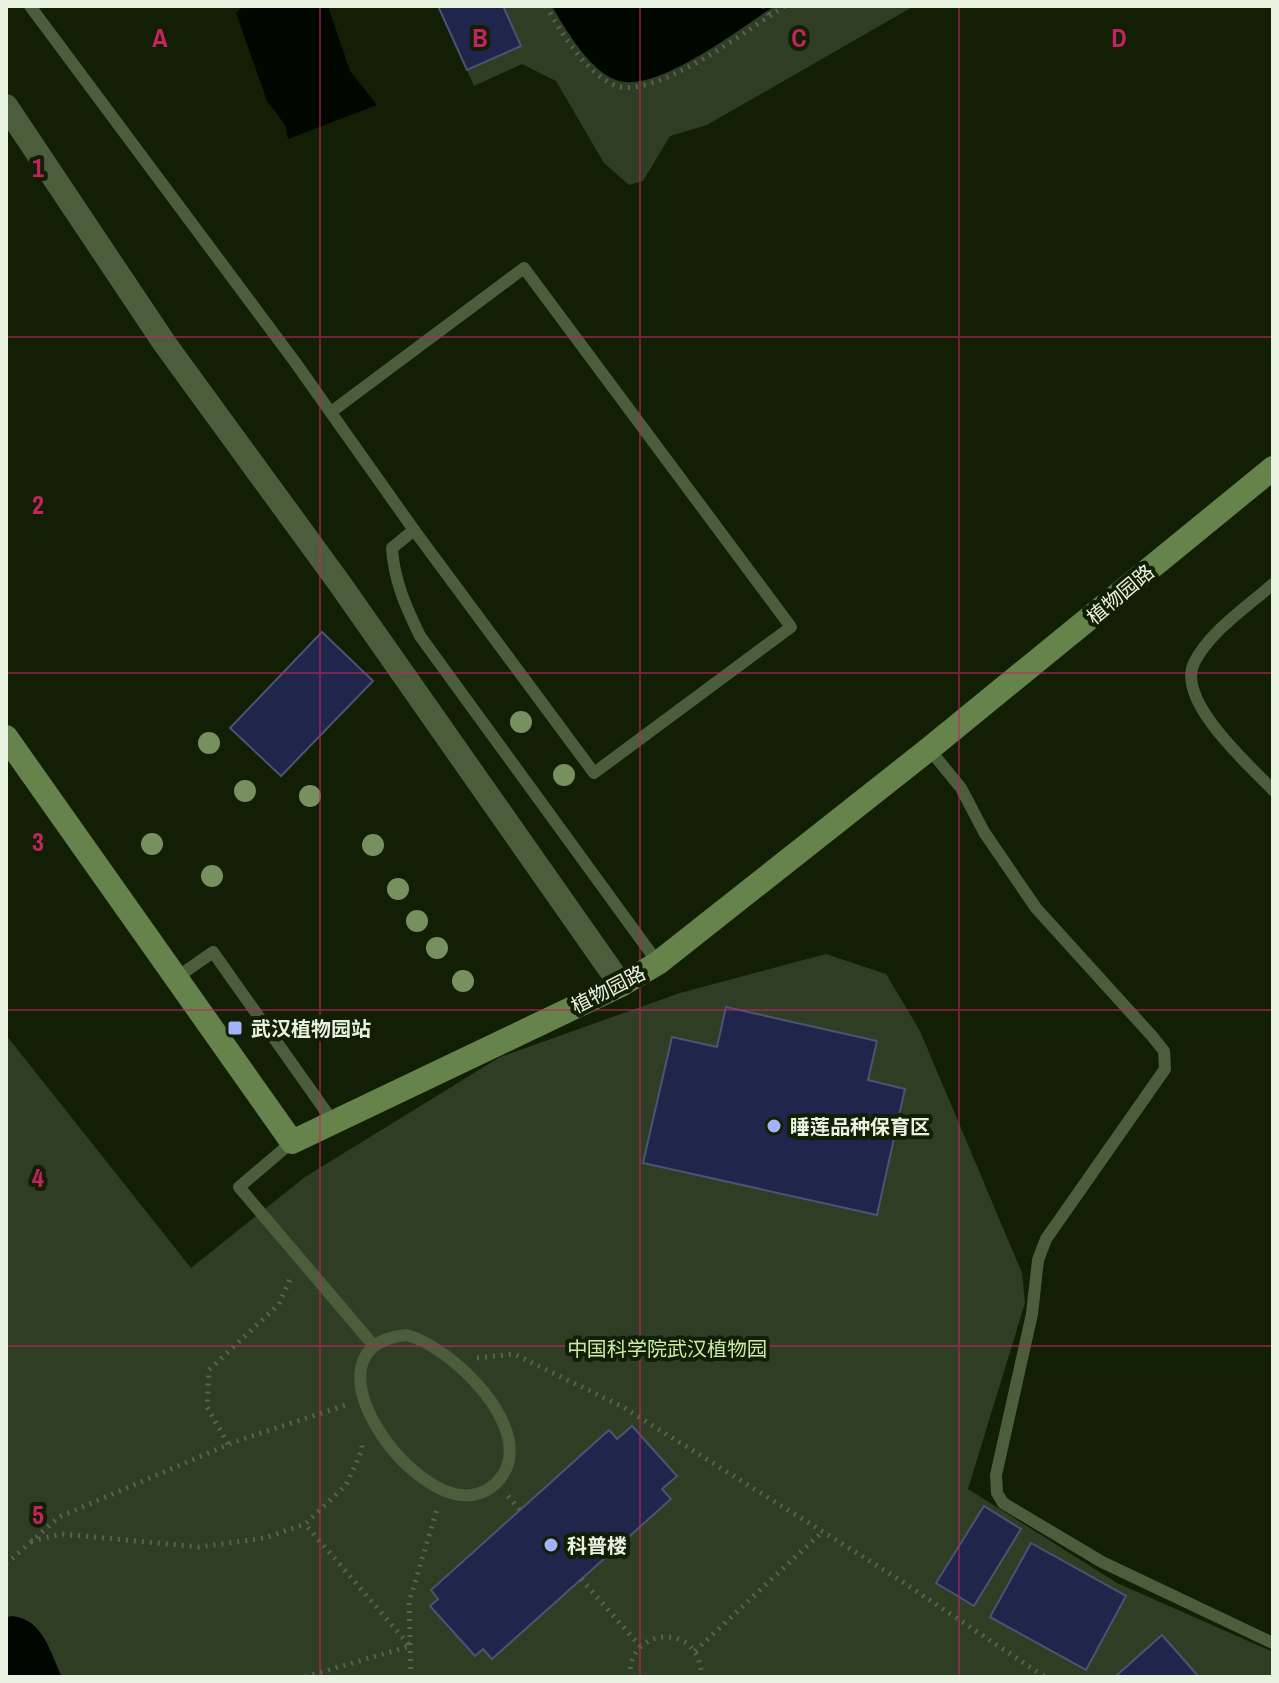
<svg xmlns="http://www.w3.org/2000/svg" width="1279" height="1683" font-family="'Archivo Narrow','Noto Sans SC',sans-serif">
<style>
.green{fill:#303d25}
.water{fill:#000700}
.building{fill:#20264b;stroke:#4c5371;stroke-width:2}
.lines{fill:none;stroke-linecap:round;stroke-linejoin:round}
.path{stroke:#58634c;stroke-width:5;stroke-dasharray:2 6;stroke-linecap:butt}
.lane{stroke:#4b5d3b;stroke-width:12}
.street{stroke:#4b5d3b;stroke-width:24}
.secondary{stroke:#66834b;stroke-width:24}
.tree{fill:#77905f}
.grid{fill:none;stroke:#c42362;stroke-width:2;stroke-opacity:0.55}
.poi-dot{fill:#a2b2fd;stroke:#131f05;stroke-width:3}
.labels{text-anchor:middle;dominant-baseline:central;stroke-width:8;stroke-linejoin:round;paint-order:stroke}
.street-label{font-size:20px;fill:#e8f2e1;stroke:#131f05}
.poi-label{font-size:20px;font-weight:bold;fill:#e8f2e1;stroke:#131f05;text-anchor:start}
.park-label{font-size:20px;fill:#c8eca8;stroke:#131f05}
.grid-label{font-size:26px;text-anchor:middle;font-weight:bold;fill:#c42362;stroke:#131f05;stroke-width:8;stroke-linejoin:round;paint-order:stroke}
</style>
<rect width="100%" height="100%" fill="#131f05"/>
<g class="green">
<path d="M 438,6 L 914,6 L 707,125 L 670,136 L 643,181 L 629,185 L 604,163 L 556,81 L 522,64 L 474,86 Z"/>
<path d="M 826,954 L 886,974 L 920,1031 L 1022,1273 L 1025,1303 L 968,1489 L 1117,1583 L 1273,1652 L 1273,1677 L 6,1677 L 6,1035 L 191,1268 L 305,1177 L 500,1057 L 680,993 Z"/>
</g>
<g class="water">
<path d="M 243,6 L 328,6 L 350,71 L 377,105 L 288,139 L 285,125 L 267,101 L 236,13 Z"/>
<path d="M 552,6 L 775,6 C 741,27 656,95 616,80 C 589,70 566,30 552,6 Z"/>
<path d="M 13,1616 C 44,1621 49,1650 62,1677 L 6,1677 L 6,1617 Z"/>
</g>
<g class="building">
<path d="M 438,6 L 503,6 L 521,46 L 467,70 Z"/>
<path d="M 322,632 L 373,681 L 281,776 L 230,728 Z"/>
<path d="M 726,1007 L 877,1041 L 868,1080 L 905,1089 L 877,1215 L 643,1163 L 672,1037 L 717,1047 Z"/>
<path d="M 632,1426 L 677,1476 L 662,1489 L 671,1499 L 492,1659 L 483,1649 L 475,1656 L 430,1606 L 438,1599 L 431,1590 L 609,1430 L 617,1439 Z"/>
<path d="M 984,1506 L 1021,1529 L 974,1606 L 936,1583 Z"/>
<path d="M 1031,1543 L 1126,1596 L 1086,1670 L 990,1617 Z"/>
<path d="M 1162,1635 L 1199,1677 L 1116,1677 L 1116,1676 Z"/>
</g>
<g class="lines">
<g class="path">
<path d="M 546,6 C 562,33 584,71 614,85 C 653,102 751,27 785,6"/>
<path d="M 764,6 L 770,16"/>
<path d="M 477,1358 L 514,1354 L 623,1407 L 889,1573 L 1045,1677"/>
<path d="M 228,1444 L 207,1407 L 209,1370 L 279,1304 L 291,1277"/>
<path d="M 508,1496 L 520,1510"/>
<path d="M 31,1541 L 62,1534 L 199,1547 L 265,1538 L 305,1524 L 346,1485 L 362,1450 L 362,1440"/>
<path d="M 6,1564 L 59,1517 L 234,1442 L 346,1405"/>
<path d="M 581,1579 L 640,1646"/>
<path d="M 695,1651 L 821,1533"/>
<path d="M 305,1677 L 410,1646 L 305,1524"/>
<path d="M 411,1677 L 409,1602 L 438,1506"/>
<path d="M 630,1677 C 627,1625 703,1622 701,1677"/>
</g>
<g class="lane">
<path d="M 30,6 L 295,362 L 414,530 L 392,548 C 394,581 406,607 420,636 L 658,963"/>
<path d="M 331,412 L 524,268 L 791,627 L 594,773 L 414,530"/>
<path d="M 1273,584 C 1247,607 1209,632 1194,663 C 1176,701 1249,765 1273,790"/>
<path d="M 929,749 L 961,788 L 984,832 L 1036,908 L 1152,1036 L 1164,1051 L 1165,1069 L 1046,1239 L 1038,1260 L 1032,1314 L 996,1475 L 997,1493 L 1003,1503 L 1102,1562 L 1273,1643"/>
<path d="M 176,978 L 213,952 L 334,1123"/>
<path d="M 292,1142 L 239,1187 L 374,1346"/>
<path d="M 406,1335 C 450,1345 536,1428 502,1476 C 495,1486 485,1493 472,1495 C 407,1504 298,1346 406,1335 Z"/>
</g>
<path class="street" d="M 6,106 L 165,344 L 340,584 L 621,985"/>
<path class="secondary" d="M 6,737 L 292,1142 L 621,985 L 658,963 L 929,749 L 1273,468"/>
</g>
<g class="tree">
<circle cx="521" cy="722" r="11"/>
<circle cx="209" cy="743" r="11"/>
<circle cx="564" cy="775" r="11"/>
<circle cx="245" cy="791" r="11"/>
<circle cx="310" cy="796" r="11"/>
<circle cx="152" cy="844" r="11"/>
<circle cx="373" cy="845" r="11"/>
<circle cx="212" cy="876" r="11"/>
<circle cx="398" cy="889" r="11"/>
<circle cx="417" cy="921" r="11"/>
<circle cx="437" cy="948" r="11"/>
<circle cx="463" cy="981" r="11"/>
</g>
<path class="grid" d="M 320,6 L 320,1677M 640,6 L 640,1677M 959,6 L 959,1677M 6,337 L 1273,337M 6,673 L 1273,673M 6,1010 L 1273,1010M 6,1346 L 1273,1346"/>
<g class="poi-dot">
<rect x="227" y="1020" width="16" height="16" rx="4"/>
<circle cx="774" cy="1126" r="8"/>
<circle cx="551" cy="1545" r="8"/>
</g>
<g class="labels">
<g class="street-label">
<text transform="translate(1120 594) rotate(-40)">植物园路</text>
<text transform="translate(608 989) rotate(-27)">植物园路</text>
</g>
<g class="poi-label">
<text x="251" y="1028">武汉植物园站</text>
<text x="790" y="1126">睡莲品种保育区</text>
<text x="567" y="1545">科普楼</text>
</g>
<g class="park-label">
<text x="667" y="1348">中国科学院武汉植物园</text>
</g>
</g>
<g class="grid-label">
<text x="160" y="47">A</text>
<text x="480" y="47">B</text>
<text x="799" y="47">C</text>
<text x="1119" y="47">D</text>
<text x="38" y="177">1</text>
<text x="38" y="514">2</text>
<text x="38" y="851">3</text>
<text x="38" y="1187">4</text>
<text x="38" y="1524">5</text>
</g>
<rect width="1279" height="1683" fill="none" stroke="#e8f2e1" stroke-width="16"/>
</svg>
